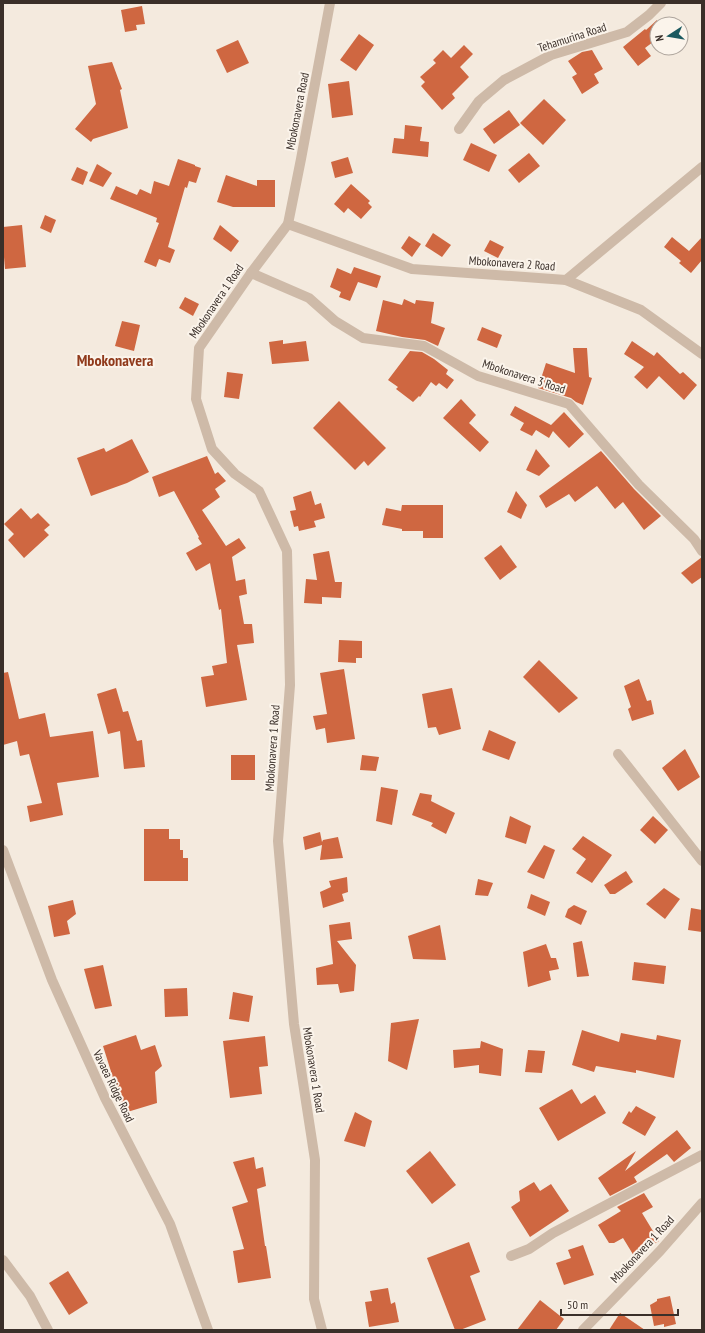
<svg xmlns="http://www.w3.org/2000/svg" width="705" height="1333" font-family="'PT Sans Narrow',sans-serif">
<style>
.building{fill:#cf6741}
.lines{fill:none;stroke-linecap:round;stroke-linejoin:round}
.minor{stroke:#cebaa8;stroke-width:10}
.tertiary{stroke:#cebaa8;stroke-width:10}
.labels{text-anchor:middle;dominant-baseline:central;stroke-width:4;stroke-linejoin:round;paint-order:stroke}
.street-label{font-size:12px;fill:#3a2f29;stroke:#fbf4eb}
.district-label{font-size:16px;font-weight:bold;fill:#903a1b;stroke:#fbf4eb}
</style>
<rect width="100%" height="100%" fill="#f4eade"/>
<g class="building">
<path d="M 142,6 L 145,24 L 136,25 L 137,30 L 125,32 L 121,10 Z"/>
<path d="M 657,20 L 657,39 L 645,48 L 651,56 L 638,66 L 623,47 L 645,29 L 646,30 Z"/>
<path d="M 359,34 L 374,45 L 356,71 L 340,60 Z"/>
<path d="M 238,40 L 249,63 L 227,73 L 216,50 Z"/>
<path d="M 464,45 L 473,54 L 460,67 L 469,77 L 452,94 L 455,98 L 442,110 L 421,86 L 425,82 L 420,77 L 436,63 L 433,60 L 443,50 L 451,58 Z"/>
<path d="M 592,50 L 603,69 L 594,74 L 599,83 L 582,94 L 572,77 L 577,74 L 568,61 L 582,52 Z"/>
<path d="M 112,62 L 122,89 L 120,90 L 128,128 L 93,139 L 91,142 L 75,129 L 96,104 L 88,66 Z"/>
<path d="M 349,81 L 353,115 L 332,118 L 328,84 Z"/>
<path d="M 544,99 L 566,120 L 543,145 L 520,123 Z"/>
<path d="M 509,110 L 520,125 L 494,144 L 483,129 Z"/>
<path d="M 405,125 L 422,127 L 420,141 L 429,142 L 428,157 L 392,153 L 394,138 L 404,139 Z"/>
<path d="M 471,143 L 497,155 L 489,172 L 463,160 Z"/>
<path d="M 529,153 L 540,166 L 519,183 L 508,170 Z"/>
<path d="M 348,157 L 353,173 L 335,178 L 331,162 Z"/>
<path d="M 178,159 L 195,165 L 195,166 L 201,168 L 196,183 L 189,181 L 187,188 L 185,187 L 168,247 L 175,250 L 170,263 L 159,259 L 156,267 L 144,262 L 159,223 L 156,222 L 157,218 L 110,199 L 116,186 L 137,195 L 140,189 L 151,194 L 154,181 L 169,186 Z"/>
<path d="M 97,164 L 112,173 L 103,187 L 89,181 Z"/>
<path d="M 77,167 L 88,172 L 83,185 L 71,180 Z"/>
<path d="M 226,175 L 257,186 L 257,180 L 275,180 L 275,207 L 233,207 L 217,202 Z"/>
<path d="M 351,184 L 370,201 L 368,203 L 372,207 L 361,219 L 348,208 L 344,213 L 334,204 Z"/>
<path d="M 45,215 L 56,220 L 51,233 L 40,228 Z"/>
<path d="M 22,225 L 26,267 L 5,269 L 3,245 L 3,227 Z"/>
<path d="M 220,225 L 239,241 L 231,252 L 213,239 Z"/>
<path d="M 433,233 L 451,245 L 442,257 L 425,246 Z"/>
<path d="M 409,236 L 421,244 L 412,257 L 401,248 Z"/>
<path d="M 672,237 L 689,251 L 702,237 L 702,260 L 691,273 L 679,263 L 681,261 L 664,247 Z"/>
<path d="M 490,240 L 504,247 L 498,258 L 484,251 Z"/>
<path d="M 354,267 L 381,276 L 377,288 L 358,282 L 350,301 L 339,297 L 341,292 L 330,287 L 337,268 L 351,274 Z"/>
<path d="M 185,297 L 199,304 L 193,316 L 179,308 Z"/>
<path d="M 404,299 L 415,304 L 416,300 L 434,302 L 431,323 L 445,328 L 438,346 L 425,340 L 402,337 L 376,331 L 383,300 L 402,305 Z"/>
<path d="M 122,321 L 140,325 L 134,351 L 115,346 Z"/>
<path d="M 482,327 L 502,335 L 497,348 L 477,340 Z"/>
<path d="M 283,340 L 283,344 L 306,341 L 309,361 L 272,364 L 269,342 Z"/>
<path d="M 632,341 L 654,356 L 657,352 L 680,374 L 683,372 L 697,385 L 684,400 L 659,376 L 647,389 L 634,377 L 644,367 L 624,354 Z"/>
<path d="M 573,348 L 587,348 L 589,377 L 592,378 L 583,405 L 576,402 L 571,398 L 538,388 L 546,363 L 575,373 Z"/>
<path d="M 410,351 L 422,352 L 434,359 L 448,370 L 446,374 L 454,380 L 447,389 L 439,383 L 436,386 L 431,382 L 420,397 L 419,396 L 413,402 L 396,389 L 398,387 L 388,380 Z"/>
<path d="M 227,372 L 243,374 L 239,399 L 224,397 Z"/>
<path d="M 461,399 L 476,415 L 469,423 L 489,442 L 480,452 L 443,418 Z"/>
<path d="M 339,401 L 386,448 L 368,466 L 364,461 L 355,470 L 313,428 Z"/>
<path d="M 515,406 L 551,425 L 564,412 L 584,434 L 569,448 L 553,431 L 549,438 L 536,430 L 532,436 L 520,430 L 524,423 L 510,415 Z"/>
<path d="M 132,439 L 149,472 L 127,483 L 91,496 L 77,458 L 104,448 L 106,452 Z"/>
<path d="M 536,449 L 550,466 L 539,476 L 526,470 Z"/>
<path d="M 601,451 L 634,489 L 661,516 L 644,530 L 623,502 L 615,509 L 597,486 L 575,502 L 569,494 L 546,508 L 539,496 Z"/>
<path d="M 207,456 L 215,474 L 218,472 L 226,481 L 215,489 L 220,497 L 202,510 L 226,546 L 239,538 L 246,548 L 232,557 L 236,581 L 245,579 L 247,594 L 239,596 L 244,624 L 252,624 L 254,643 L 237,645 L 247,700 L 206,707 L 201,677 L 214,675 L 212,666 L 227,663 L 221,609 L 219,610 L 210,563 L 196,571 L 186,553 L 202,544 L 198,538 L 199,537 L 174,491 L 159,497 L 152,477 Z"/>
<path d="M 311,491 L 315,505 L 321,503 L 325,518 L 314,521 L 316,527 L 299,531 L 298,526 L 294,527 L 290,511 L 296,510 L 293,497 Z"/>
<path d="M 516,491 L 527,505 L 521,519 L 507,512 Z"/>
<path d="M 402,505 L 443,505 L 443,538 L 423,538 L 423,531 L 402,531 L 402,529 L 382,525 L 386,508 L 401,511 Z"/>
<path d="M 21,508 L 31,519 L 38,513 L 50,525 L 44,530 L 49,535 L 24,558 L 8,540 L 14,534 L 4,524 Z"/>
<path d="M 501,545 L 517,567 L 500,580 L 484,558 Z"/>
<path d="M 329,551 L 335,582 L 342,582 L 341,598 L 322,597 L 322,604 L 304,603 L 306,579 L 317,580 L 313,554 Z"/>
<path d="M 702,557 L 702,577 L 692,584 L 681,573 Z"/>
<path d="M 339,640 L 362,641 L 362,658 L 356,658 L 356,663 L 338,662 Z"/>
<path d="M 539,660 L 578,698 L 559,713 L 523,677 Z"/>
<path d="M 344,669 L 355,739 L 327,743 L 325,728 L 316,730 L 313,716 L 327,714 L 320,673 Z"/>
<path d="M 8,672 L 19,719 L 45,713 L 50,737 L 93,731 L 99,777 L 57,783 L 63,815 L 30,822 L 27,806 L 42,803 L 29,754 L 20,756 L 17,741 L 3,745 L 3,673 Z"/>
<path d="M 639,679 L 647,701 L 651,700 L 654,714 L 632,721 L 628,709 L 631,707 L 624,686 Z"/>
<path d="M 116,688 L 123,712 L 128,711 L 137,741 L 142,740 L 145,767 L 124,769 L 120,731 L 108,734 L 97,694 Z"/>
<path d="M 452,688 L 461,729 L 439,735 L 436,727 L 428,728 L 422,694 Z"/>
<path d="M 489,730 L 516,742 L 509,760 L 482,750 Z"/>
<path d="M 685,749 L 700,777 L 678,791 L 662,768 Z"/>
<rect x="231" y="755" width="24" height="25"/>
<path d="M 362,755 L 379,757 L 376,771 L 360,770 Z"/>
<path d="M 381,787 L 398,790 L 392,825 L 376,821 Z"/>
<path d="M 420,793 L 432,795 L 431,801 L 455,813 L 446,834 L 431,826 L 433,823 L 412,815 Z"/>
<path d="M 510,816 L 531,826 L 526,844 L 505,837 Z"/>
<path d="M 653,816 L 668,830 L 655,844 L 640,830 Z"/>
<path d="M 144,829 L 169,829 L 169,839 L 180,839 L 180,850 L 183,850 L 183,858 L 188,858 L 188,881 L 144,881 Z"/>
<path d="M 320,832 L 322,842 L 323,840 L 338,837 L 343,858 L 320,860 L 322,845 L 305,850 L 303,837 Z"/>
<path d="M 583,836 L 612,855 L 592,883 L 576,873 L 586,859 L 572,849 Z"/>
<path d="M 544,845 L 555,850 L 544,879 L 527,872 Z"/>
<path d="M 626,871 L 633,882 L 615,894 L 610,894 L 604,885 Z"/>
<path d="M 347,877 L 348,892 L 342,894 L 344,901 L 323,908 L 320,892 L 331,887 L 329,881 Z"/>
<path d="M 478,879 L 493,883 L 488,896 L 475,895 Z"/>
<path d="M 664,888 L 680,899 L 665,919 L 646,904 Z"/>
<path d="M 531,894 L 550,902 L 545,916 L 527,908 Z"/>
<path d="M 73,900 L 76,914 L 67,921 L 70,934 L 54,937 L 48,906 Z"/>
<path d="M 574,905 L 587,911 L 581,925 L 565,917 L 568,909 Z"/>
<path d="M 691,908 L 702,910 L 702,932 L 688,930 Z"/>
<path d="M 350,922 L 352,939 L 337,941 L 356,965 L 354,991 L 340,993 L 338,984 L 317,985 L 316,968 L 333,964 L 329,925 Z"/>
<path d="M 440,925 L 446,960 L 413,959 L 408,936 Z"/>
<path d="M 582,941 L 589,976 L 577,977 L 573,943 Z"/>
<path d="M 546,944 L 551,958 L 556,958 L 559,969 L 549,971 L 551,980 L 528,987 L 523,952 Z"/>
<path d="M 634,962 L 666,966 L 664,984 L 632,980 Z"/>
<path d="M 103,965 L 112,1006 L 95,1009 L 84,969 Z"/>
<path d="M 187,988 L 188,1016 L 165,1017 L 164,989 Z"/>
<path d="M 233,992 L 253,996 L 249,1022 L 229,1019 Z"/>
<path d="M 419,1019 L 407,1070 L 388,1061 L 391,1023 Z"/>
<path d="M 582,1030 L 619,1042 L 621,1033 L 656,1040 L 657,1035 L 681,1040 L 674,1078 L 636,1070 L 636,1073 L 596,1066 L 594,1072 L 572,1065 Z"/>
<path d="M 136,1035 L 141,1050 L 155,1045 L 162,1066 L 155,1072 L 157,1103 L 124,1113 L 103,1046 Z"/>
<path d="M 265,1036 L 268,1066 L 259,1067 L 262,1094 L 230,1098 L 223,1041 Z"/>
<path d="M 481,1041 L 503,1049 L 501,1076 L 479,1073 L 479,1065 L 454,1068 L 453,1050 L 480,1048 Z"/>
<path d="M 528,1050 L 545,1051 L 542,1073 L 525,1072 Z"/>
<path d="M 572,1089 L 581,1104 L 595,1095 L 606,1113 L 558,1141 L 539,1108 Z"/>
<path d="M 636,1106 L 656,1117 L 645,1136 L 622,1123 L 629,1111 L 631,1113 Z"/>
<path d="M 355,1112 L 372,1121 L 365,1147 L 344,1141 Z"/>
<path d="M 677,1130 L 691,1148 L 674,1162 L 667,1154 L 634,1177 L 637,1182 L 610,1196 L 598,1178 L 636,1151 L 625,1171 Z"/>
<path d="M 430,1151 L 456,1185 L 432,1204 L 406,1171 Z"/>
<path d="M 254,1157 L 256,1169 L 263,1167 L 266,1186 L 257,1189 L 265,1246 L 266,1246 L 271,1278 L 238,1283 L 233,1251 L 244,1249 L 232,1207 L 248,1202 L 233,1162 Z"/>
<path d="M 534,1182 L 540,1191 L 551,1184 L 569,1211 L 530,1237 L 511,1207 L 520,1201 L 519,1191 Z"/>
<path d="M 644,1193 L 653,1207 L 642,1213 L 659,1241 L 634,1256 L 623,1238 L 614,1243 L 609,1243 L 598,1225 L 621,1211 L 617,1207 Z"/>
<path d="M 469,1242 L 480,1272 L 470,1276 L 486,1320 L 460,1330 L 455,1330 L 427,1258 Z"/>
<path d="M 583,1245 L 594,1275 L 564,1285 L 556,1263 L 571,1258 L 568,1250 Z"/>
<path d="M 68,1271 L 88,1303 L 69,1315 L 49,1283 Z"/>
<path d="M 388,1288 L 391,1304 L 395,1302 L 399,1322 L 369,1327 L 365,1302 L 372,1301 L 370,1291 Z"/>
<path d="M 670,1296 L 676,1324 L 664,1327 L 664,1324 L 654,1326 L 650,1305 L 657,1301 L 657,1299 Z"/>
<path d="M 540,1300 L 564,1319 L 556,1330 L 517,1330 Z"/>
<path d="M 620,1313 L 645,1330 L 609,1330 Z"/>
</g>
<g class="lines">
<g class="minor">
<path d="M 459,129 L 479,101 L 504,80 L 551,55 L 627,32 L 649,15 L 661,3"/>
<path d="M 288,224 L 251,273 L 199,348 L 196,399 L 212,449 L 235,474 L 259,491 L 287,551 L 290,685 L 278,841 L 294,1024 L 315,1160 L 314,1299 L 322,1330"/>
<path d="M 251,273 L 309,298 L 335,321 L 363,338 L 424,346 L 478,376 L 569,404 L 639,485 L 694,539 L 702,551"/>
<path d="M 566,280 L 702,167"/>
<path d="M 618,754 L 702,861"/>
<path d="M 3,850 L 52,980 L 105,1098 L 170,1224 L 208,1330"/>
<path d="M 511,1256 L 529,1249 L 553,1233 L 702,1155"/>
<path d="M 3,1260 L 30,1296 L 48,1330"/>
<path d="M 583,1330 L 660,1251 L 702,1203"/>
</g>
<path class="tertiary" d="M 330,3 L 301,159 L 288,224 L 412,269 L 566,280 L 641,310 L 702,354"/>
</g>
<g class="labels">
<g class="street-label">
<text transform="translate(572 37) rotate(-18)">Tehamurina Road</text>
<text transform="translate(297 111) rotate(-79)">Mbokonavera Road</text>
<text transform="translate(512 263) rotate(4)">Mbokonavera 2 Road</text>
<text transform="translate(216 301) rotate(-56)">Mbokonavera 1 Road</text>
<text transform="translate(524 376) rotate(18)">Mbokonavera 3 Road</text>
<text transform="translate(272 748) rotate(-86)">Mbokonavera 1 Road</text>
<text transform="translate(314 1070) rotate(81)">Mbokonavera 1 Road</text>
<text transform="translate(114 1086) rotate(64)">Vavaea Ridge Road</text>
<text transform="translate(642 1249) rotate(-47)">Mbokonavera 1 Road</text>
</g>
<g class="district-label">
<text x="115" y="360">Mbokonavera</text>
</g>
</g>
<rect width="705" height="1333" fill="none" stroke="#3a2f29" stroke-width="8"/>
<g transform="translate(669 36) rotate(258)"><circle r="19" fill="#fbf4eb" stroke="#aea59d"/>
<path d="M0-3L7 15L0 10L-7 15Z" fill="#1b595f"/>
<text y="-6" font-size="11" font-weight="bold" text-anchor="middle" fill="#3a2f29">N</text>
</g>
<path d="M561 1309v6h117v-6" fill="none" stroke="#3a2f29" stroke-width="2"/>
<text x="567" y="1309" font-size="12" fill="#3a2f29" stroke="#fbf4eb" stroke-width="3" paint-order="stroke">50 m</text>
</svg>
